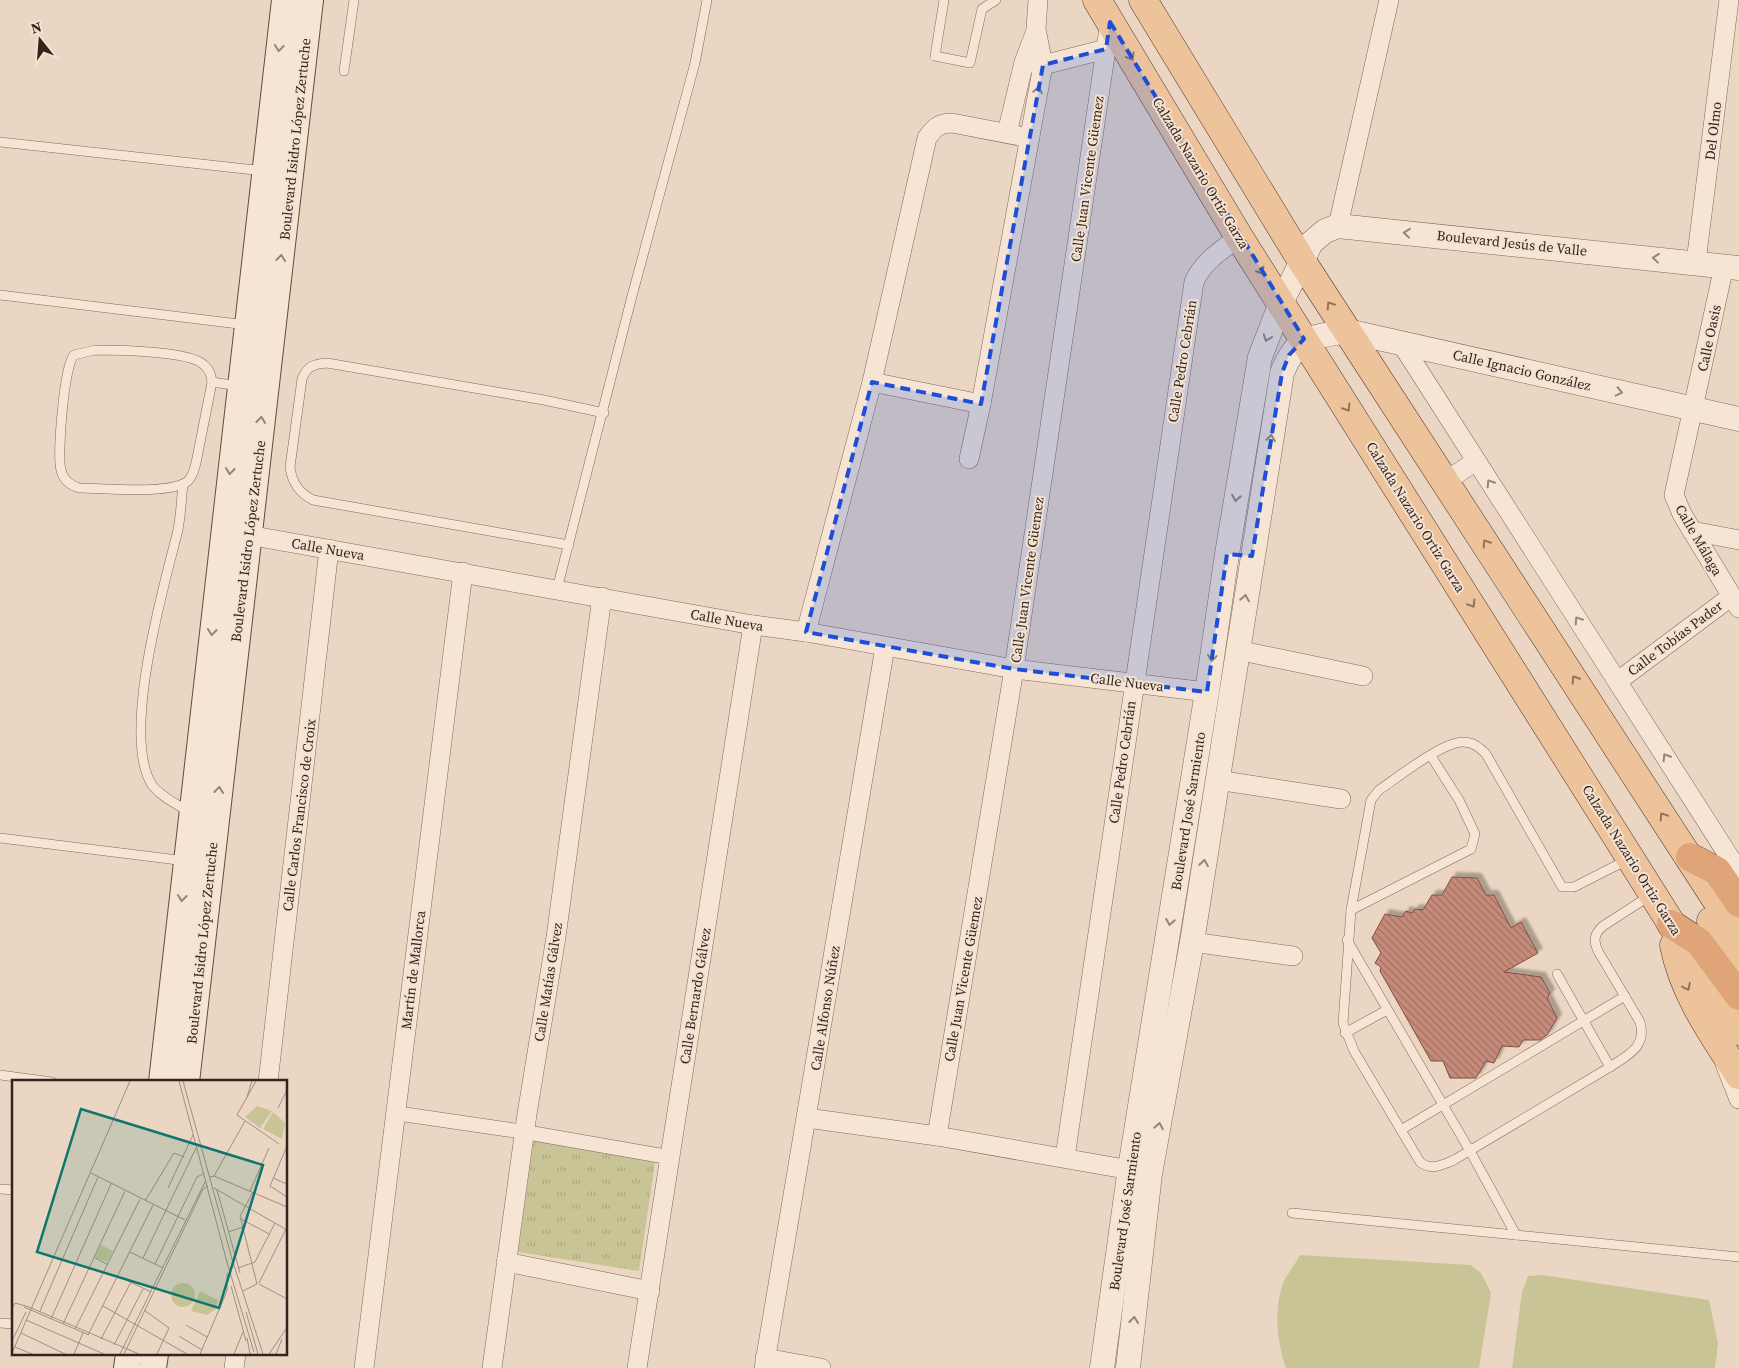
<svg xmlns="http://www.w3.org/2000/svg" width="1739" height="1368" font-family="'Source Serif 4',serif">
<style>
.grass{fill:#c8c496}
.park{fill:url(#park-tufts)}
.building{fill:url(#building-back-hatch);stroke:#804e42;filter:url(#shadow)}
.lines{fill:none;stroke-linecap:round;stroke-linejoin:round}
.service-casing{stroke:#83685a;stroke-width:10}
.pedestrian-casing{stroke:#83685a;stroke-width:15}
.minor-casing{stroke:#83685a;stroke-width:20}
.tertiary-casing{stroke:#83685a;stroke-width:25}
.secondary-casing{stroke:#654a3d;stroke-width:28}
.primary-casing{stroke:#51382e;stroke-width:29}
.trunk-casing{stroke:#51382e;stroke-width:29}
.service{stroke:#f6e5d4;stroke-width:9}
.pedestrian{stroke:#f6e5d4;stroke-width:14}
.minor{stroke:#f6e5d4;stroke-width:19}
.tertiary{stroke:#f6e5d4;stroke-width:24}
.secondary{stroke:#f6e5d4;stroke-width:26}
.primary{stroke:#ecc39b;stroke-width:28}
.trunk{stroke:#e0a479;stroke-width:28}
.oneway{stroke:#958478}
.oneway2{stroke:#90745c}
.marked{fill:#1d4ed8;fill-opacity:0.2;stroke:#1d4ed8;stroke-width:4;stroke-dasharray:10 6;stroke-linejoin:round}
.labels{text-anchor:middle;dominant-baseline:central;stroke-width:4;stroke-linejoin:round;paint-order:stroke}
.street-label{font-size:14px;fill:#34241d;stroke:#f3e2d1}
.inset-road{fill:none;stroke:#a18f80;stroke-width:1}
.view{fill:#0f766e;fill-opacity:0.15;stroke:#0f766e;stroke-width:2.5}
.inset-edge{fill:none;stroke:#34241d;stroke-width:2.5}
</style>
<defs>
<pattern id="park-tufts" width="24" height="20" patternUnits="userSpaceOnUse" patternTransform="scale(1.25)"><rect width="24" height="20" fill="#c8c496"/><path d="M3 7l-1-3M5 7V3M7 7l1-3M15 17l-1-3M17 17v-4M19 17l1-3" fill="none" stroke="#aca881"/></pattern>
<pattern id="building-back-hatch" width="6" height="6" patternUnits="userSpaceOnUse" patternTransform="scale(1.25)"><rect width="6" height="6" fill="#c68b7a"/><path d="M-1 5l2 2M0 0l6 6M5-1l2 2" fill="none" stroke="#a27163"/></pattern>
<filter id="shadow"><feDropShadow dx="4.5" dy="-4.5" stdDeviation="1" flood-color="#0004"/></filter>
</defs>
<rect width="100%" height="100%" fill="#ead6c2"/>
<g class="grass">
<path d="M 1300,1255 L 1471,1265 L 1481,1273 L 1491,1293 L 1479,1368 L 1286,1368 C 1277,1343 1274,1311 1282,1286 C 1286,1275 1295,1265 1300,1255 Z"/>
<path d="M 1542,1275 L 1709,1300 L 1718,1344 L 1715,1368 L 1512,1368 L 1522,1292 L 1528,1276 Z"/>
</g>
<path class="park" d="M 534,1137 L 656,1156 L 639,1271 L 518,1252 Z"/>
<path class="building" d="M 1452,877 L 1477,878 L 1486,895 L 1494,895 L 1511,928 L 1521,922 L 1538,953 L 1504,972 L 1541,977 L 1550,993 L 1547,998 L 1557,1018 L 1547,1035 L 1540,1040 L 1523,1040 L 1519,1047 L 1502,1046 L 1494,1063 L 1486,1061 L 1476,1078 L 1450,1078 L 1443,1061 L 1431,1061 L 1380,971 L 1381,967 L 1375,963 L 1381,953 L 1372,938 L 1385,914 L 1402,917 L 1406,911 L 1412,913 L 1415,909 L 1423,910 L 1432,895 L 1442,895 Z"/>
<g class="lines">
<g class="service-casing">
<g id="service">
<path d="M 944,0 L 935,56 L 970,63 L 982,9 L 996,0"/>
<path d="M 344,71 L 354,0"/>
<path d="M 0,142 L 264,171"/>
<path d="M 0,295 L 247,325"/>
<path d="M 95,350 C 116,350 191,351 204,365 C 210,370 211,375 212,382 L 196,463 C 194,470 193,476 188,481 C 170,495 105,488 79,488 C 70,485 63,480 61,470 C 57,455 64,365 74,355 Z"/>
<path d="M 212,382 L 239,386"/>
<path d="M 183,485 C 181,501 181,518 177,534 C 163,589 121,736 152,785 C 161,797 177,804 189,812"/>
<path d="M 569,545 L 313,500 C 299,493 292,483 290,467 L 302,379 C 307,366 314,364 327,363 L 544,400 L 604,413"/>
<path d="M 557,589 L 632,296 L 695,63 L 707,0"/>
<path d="M 0,838 L 186,861"/>
<path d="M 1629,859 L 1574,887 L 1562,887 L 1486,754 C 1479,747 1473,742 1463,742 C 1442,742 1397,778 1379,790 L 1371,800 L 1351,910 L 1343,1023 L 1354,1051 L 1420,1162 C 1431,1171 1442,1165 1454,1160 L 1610,1067 C 1628,1055 1647,1047 1640,1022 L 1598,951 C 1593,940 1594,934 1603,926 L 1651,895"/>
<path d="M 1351,910 L 1471,849 L 1475,834 L 1459,800 L 1431,756"/>
<path d="M 1347,940 L 1470,1151 L 1516,1235"/>
<path d="M 1557,974 L 1610,1067"/>
<path d="M 1345,1033 L 1387,1010"/>
<path d="M 0,1075 L 52,1082"/>
<path d="M 1401,1130 L 1625,996"/>
<path d="M 0,1189 L 14,1190"/>
<path d="M 1292,1213 L 1739,1257"/>
<path d="M 0,1323 L 14,1324"/>
</g>
</g>
<g class="pedestrian-casing">
<path id="pedestrian" d="M 395,1113 L 525,1132 L 668,1157"/>
</g>
<g class="minor-casing">
<g id="minor">
<path d="M 1032,63 L 1043,65 L 1106,49"/>
<path d="M 1007,133 L 1024,62 L 1036,31"/>
<path d="M 1338,226 L 1389,0"/>
<path d="M 1696,262 L 1729,0"/>
<path d="M 1724,266 L 1674,495 L 1682,514 L 1739,608"/>
<path d="M 1401,343 L 1739,872"/>
<path d="M 872,382 L 981,404"/>
<path d="M 969,459 L 981,404 L 1043,65 L 1036,29 L 1038,0"/>
<path d="M 1446,481 L 1476,461"/>
<path d="M 1692,531 L 1739,540"/>
<path d="M 248,535 L 753,625 L 806,632 L 1014,669 L 1207,692"/>
<path d="M 806,632 L 872,382 L 927,138 C 934,128 939,123 952,123 L 1030,138"/>
<path d="M 1237,650 L 1363,676"/>
<path d="M 1618,681 L 1732,596"/>
<path d="M 1217,780 L 1341,799"/>
<path d="M 1192,942 L 1293,956"/>
<path d="M 1725,1064 L 1739,1099"/>
<path d="M 268,1082 L 329,549"/>
<path d="M 807,1118 L 937,1136 L 1142,1172"/>
<path d="M 937,1136 L 1014,669 L 1110,22"/>
<path d="M 1065,1157 L 1194,282 C 1203,261 1222,250 1239,237"/>
<path d="M 506,1262 L 650,1291"/>
<path d="M 765,1358 L 821,1368"/>
<path d="M 234,1368 L 236,1354"/>
<path d="M 364,1368 L 463,572"/>
<path d="M 492,1368 L 527,1114 L 556,937 L 602,597"/>
<path d="M 637,1368 L 753,625"/>
<path d="M 764,1368 L 885,647"/>
</g>
</g>
<g class="tertiary-casing">
<g id="tertiary">
<path d="M 1102,1368 L 1130,1168 L 1207,692 L 1227,554 L 1260,357 L 1281,303 L 1311,243 L 1325,231 L 1338,226 L 1739,268"/>
<path d="M 1128,1368 L 1150,1174 L 1192,942 L 1282,373 C 1297,335 1310,338 1347,331 L 1739,419"/>
</g>
</g>
<g class="secondary-casing">
<g id="secondary">
<path d="M 162,1082 L 285,0"/>
<path d="M 186,1082 L 310,0"/>
<path d="M 127,1368 L 129,1354"/>
<path d="M 153,1368 L 155,1354"/>
</g>
</g>
<g class="primary-casing">
<g id="primary">
<path d="M 1097,0 L 1239,237 L 1739,1031"/>
<path d="M 1143,0 L 1303,263 L 1739,935"/>
<path d="M 1711,921 L 1739,966"/>
<path d="M 1674,945 C 1683,993 1713,1035 1739,1075"/>
</g>
</g>
<g class="trunk-casing">
<g id="trunk">
<path d="M 1690,857 L 1717,871 L 1739,903"/>
<path d="M 1671,924 L 1699,942 L 1739,996"/>
</g>
</g>
<use href="#service" class="service"/>
<use href="#pedestrian" class="pedestrian"/>
<use href="#minor" class="minor"/>
<use href="#tertiary" class="tertiary"/>
<use href="#secondary" class="secondary"/>
<use href="#primary" class="primary"/>
<use href="#trunk" class="trunk"/>
</g>
<defs><path id="oneway-chevron" d="M-2-3.5L2.5 0L-2 3.5" fill="none" stroke-width="1.6" stroke-linecap="round" stroke-linejoin="round" transform="scale(1.25)"/></defs>
<g class="oneway">
<use href="#oneway-chevron" transform="translate(279 48) rotate(96)"/>
<use href="#oneway-chevron" transform="translate(1038 90) rotate(-81)"/>
<use href="#oneway-chevron" transform="translate(1407 233) rotate(-174)"/>
<use href="#oneway-chevron" transform="translate(281 258) rotate(-83)"/>
<use href="#oneway-chevron" transform="translate(1656 258) rotate(-174)"/>
<use href="#oneway-chevron" transform="translate(1267 338) rotate(110)"/>
<use href="#oneway-chevron" transform="translate(1619 392) rotate(13)"/>
<use href="#oneway-chevron" transform="translate(261 420) rotate(-84)"/>
<use href="#oneway-chevron" transform="translate(1271 438) rotate(-81)"/>
<use href="#oneway-chevron" transform="translate(230 471) rotate(96)"/>
<use href="#oneway-chevron" transform="translate(1490 483) rotate(-123)"/>
<use href="#oneway-chevron" transform="translate(1236 498) rotate(100)"/>
<use href="#oneway-chevron" transform="translate(1245 598) rotate(-81)"/>
<use href="#oneway-chevron" transform="translate(1578 620) rotate(-123)"/>
<use href="#oneway-chevron" transform="translate(212 632) rotate(96)"/>
<use href="#oneway-chevron" transform="translate(1212 658) rotate(98)"/>
<use href="#oneway-chevron" transform="translate(1666 757) rotate(-122)"/>
<use href="#oneway-chevron" transform="translate(219 790) rotate(-83)"/>
<use href="#oneway-chevron" transform="translate(1204 863) rotate(-81)"/>
<use href="#oneway-chevron" transform="translate(182 898) rotate(96)"/>
<use href="#oneway-chevron" transform="translate(1170 922) rotate(99)"/>
<use href="#oneway-chevron" transform="translate(1159 1126) rotate(-80)"/>
<use href="#oneway-chevron" transform="translate(1134 1320) rotate(-83)"/>
</g>
<g class="oneway2">
<use href="#oneway-chevron" transform="translate(1131 57) rotate(59)"/>
<use href="#oneway-chevron" transform="translate(1261 271) rotate(58)"/>
<use href="#oneway-chevron" transform="translate(1330 305) rotate(-123)"/>
<use href="#oneway-chevron" transform="translate(1347 408) rotate(58)"/>
<use href="#oneway-chevron" transform="translate(1486 543) rotate(-123)"/>
<use href="#oneway-chevron" transform="translate(1472 604) rotate(58)"/>
<use href="#oneway-chevron" transform="translate(1575 679) rotate(-123)"/>
<use href="#oneway-chevron" transform="translate(1663 816) rotate(-123)"/>
<use href="#oneway-chevron" transform="translate(1687 987) rotate(64)"/>
</g>
<path class="marked" d="M 1110,22 L 1304,339 L 1289,355 L 1282,373 L 1252,556 L 1227,554 L 1207,692 L 1014,669 L 806,632 L 872,382 L 981,404 L 1043,65 L 1106,49 Z"/>
<g class="labels">
<g class="street-label">
<text transform="translate(1713 131) rotate(-83)">Del Olmo</text>
<text transform="translate(295 139) rotate(-84)">Boulevard Isidro López Zertuche</text>
<text transform="translate(1201 173) rotate(59)">Calzada Nazario Ortiz Garza</text>
<text transform="translate(1087 179) rotate(-82)">Calle Juan Vicente Güemez</text>
<text transform="translate(1512 243) rotate(6)">Boulevard Jesús de Valle</text>
<text transform="translate(1709 338) rotate(-78)">Calle Oasis</text>
<text transform="translate(1182 361) rotate(-81)">Calle Pedro Cebrián</text>
<text transform="translate(1522 370) rotate(13)">Calle Ignacio González</text>
<text transform="translate(1416 517) rotate(58)">Calzada Nazario Ortiz Garza</text>
<text transform="translate(1699 540) rotate(60)">Calle Málaga</text>
<text transform="translate(248 541) rotate(-83)">Boulevard Isidro López Zertuche</text>
<text transform="translate(328 549) rotate(10)">Calle Nueva</text>
<text transform="translate(1027 580) rotate(-82)">Calle Juan Vicente Güemez</text>
<text transform="translate(727 620) rotate(10)">Calle Nueva</text>
<text transform="translate(1675 638) rotate(-37)">Calle Tobías Pader</text>
<text transform="translate(1127 682) rotate(7)">Calle Nueva</text>
<text transform="translate(1122 762) rotate(-82)">Calle Pedro Cebrián</text>
<text transform="translate(1188 811) rotate(-81)">Boulevard José Sarmiento</text>
<text transform="translate(299 815) rotate(-83)">Calle Carlos Francisco de Croix</text>
<text transform="translate(1632 860) rotate(58)">Calzada Nazario Ortiz Garza</text>
<text transform="translate(202 943) rotate(-84)">Boulevard Isidro López Zertuche</text>
<text transform="translate(413 970) rotate(-83)">Martín de Mallorca</text>
<text transform="translate(963 979) rotate(-80)">Calle Juan Vicente Güemez</text>
<text transform="translate(548 982) rotate(-81)">Calle Matías Gálvez</text>
<text transform="translate(695 996) rotate(-81)">Calle Bernardo Gálvez</text>
<text transform="translate(825 1008) rotate(-81)">Calle Alfonso Núñez</text>
<text transform="translate(1125 1211) rotate(-82)">Boulevard José Sarmiento</text>
</g>
</g>
<g transform="translate(12 1080)">
<rect width="275" height="275" fill="#ead6c2"/>
<path d="M 245,26 L 260,31 L 248,48 L 233,37 ZM 261,32 L 273,43 L 270,59 L 251,49 ZM159 215a12 12 0 1 1 24 0a12 12 0 1 1-24 0ZM 188,211 L 206,220 L 204,229 L 195,235 L 179,231 Z" fill="#c8c496"/>
<path d="M 89,165 L 101,171 L 95,182 L 83,177 Z" fill="#c8c496"/>
<path class="inset-road" d="M 167,1 L 215,182M 171,1 L 219,175M 244,1 L 225,35 L 267,64M 235,17 L 240,1M 266,28 L 275,10M 275,66 L 258,106 L 275,117M 79,93 L 173,140M 202,96 L 233,41M 198,97 L 202,96 L 275,127M 261,98 L 275,104M 156,108 L 181,55M 202,108 L 275,150M 205,110 L 228,193M 238,111 L 257,68M 241,112 L 228,136 L 245,204M 133,121 L 162,73 L 172,77M 229,139 L 257,154M 216,152 L 231,147M 118,172 L 151,188M 218,173 L 251,274M 82,177 L 96,185M 131,178 L 184,68M 214,179 L 242,272M 143,184 L 185,97 L 191,94M 226,188 L 243,182 L 263,143M 106,196 L 139,212M 247,203 L 274,149M 247,204 L 275,219M 219,206 L 234,261M 231,211 L 245,204M 91,226 L 175,274M 12,227 L 77,255M 0,229 L 3,223 L 17,227 L 127,274M 132,230 L 157,248 L 145,274M 28,231 L 86,97M 234,232 L 246,274M 39,239 L 99,104M 14,240 L 92,274M 51,244 L 113,111M 174,245 L 195,257M 63,249 L 128,119M 9,253 L 53,274M 76,255 L 141,125M 167,256 L 190,270M 235,258 L 238,274M 89,259 L 119,202M 0,261 L 14,232M 102,265 L 131,209M 3,267 L 20,274M 0,273 L 118,1M 62,274 L 71,253M 108,274 L 193,102M 112,274 L 191,109 L 196,106M 188,274 L 215,211 L 215,193M 222,274 L 231,252M 257,274 L 274,249M 264,274 L 270,259"/>
<path class="view" d="M 69,29 L 251,85 L 207,228 L 25,172 Z"/>
<rect width="275" height="275" class="inset-edge"/>
</g>
<g transform="translate(40 40) rotate(343)" stroke="#f3e2d1" stroke-width="4" paint-order="stroke">
<path d="M0-4L9 19L0 12L-9 19Z" fill="#34241d"/>
<text y="-8" font-size="14" font-weight="bold" text-anchor="middle" fill="#34241d">N</text>
</g>
</svg>
